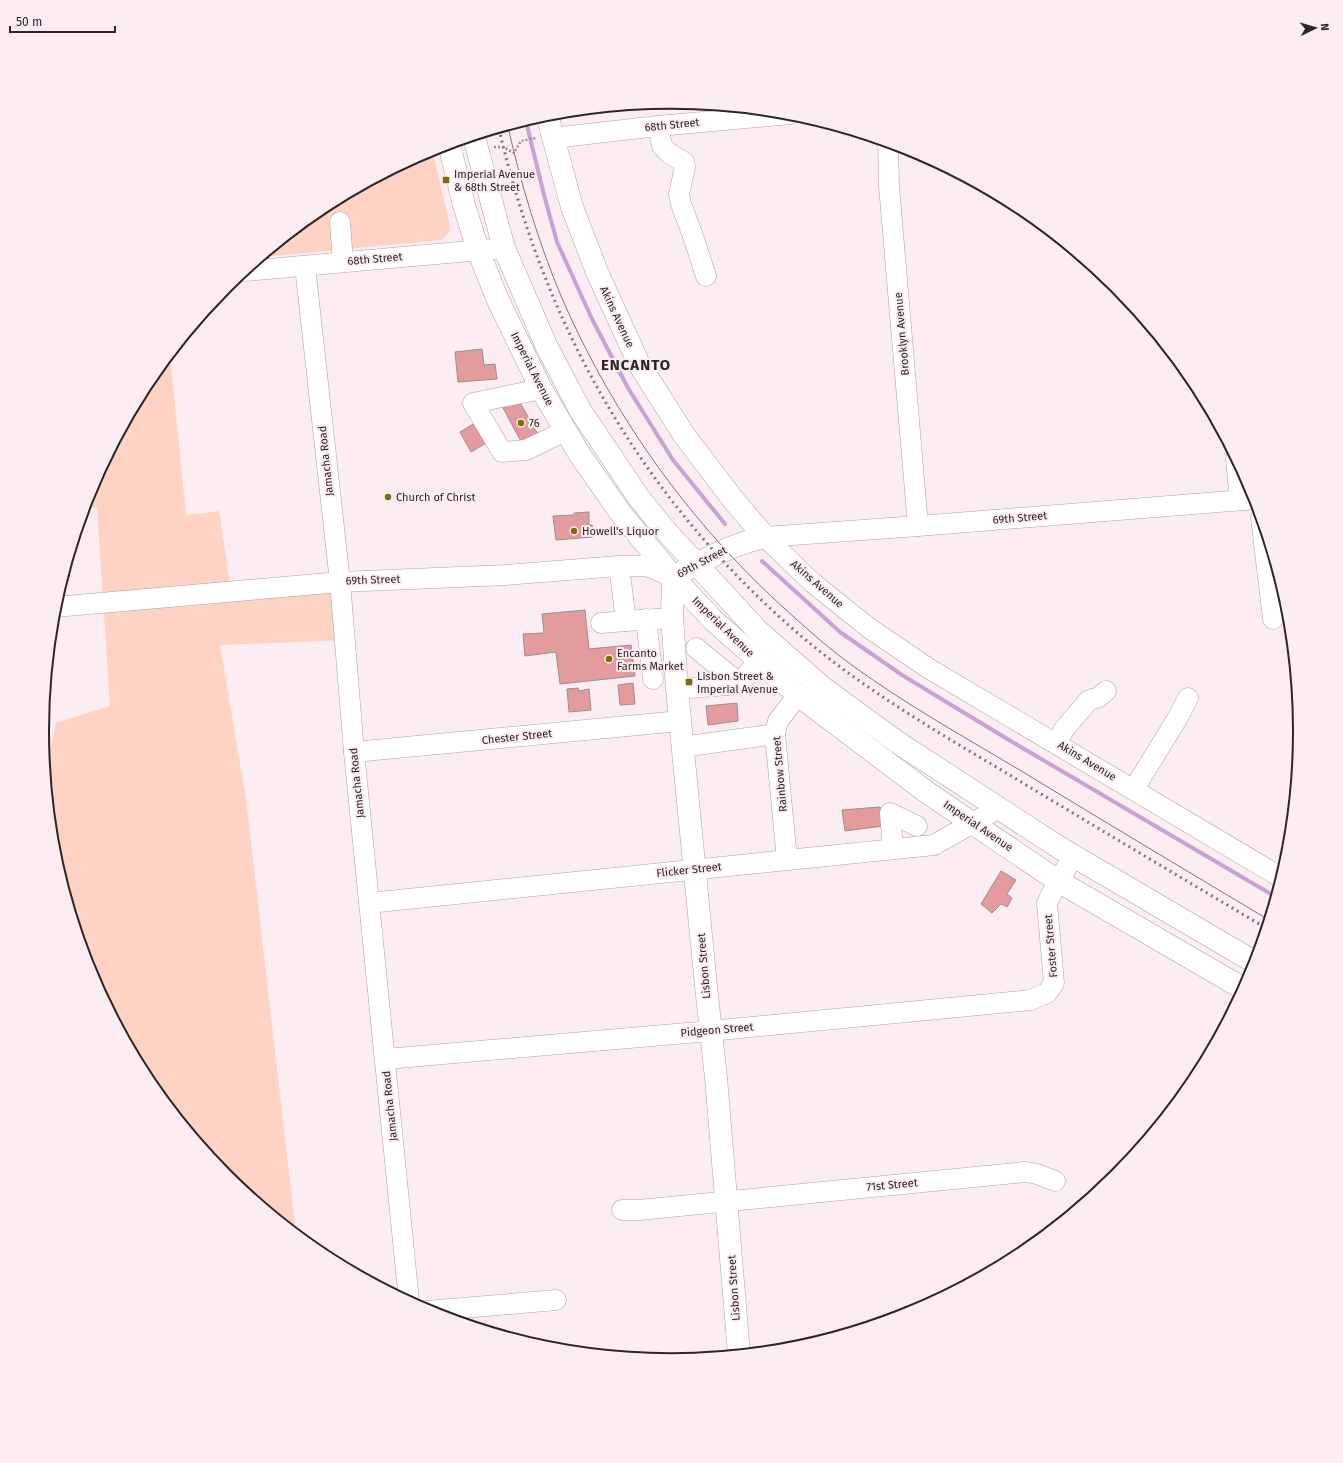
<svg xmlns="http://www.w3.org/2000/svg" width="1343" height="1463" font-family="'Fira Sans',sans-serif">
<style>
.green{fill:#ffd2c4}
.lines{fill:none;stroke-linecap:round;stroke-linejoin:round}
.stream{stroke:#caa1d7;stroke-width:4}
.building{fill:#e49b9d;stroke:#9b8e8d}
.minor-casing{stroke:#aea1a5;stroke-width:21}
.major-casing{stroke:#aea1a5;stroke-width:23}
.path{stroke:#9b9093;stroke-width:2.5;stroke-dasharray:2 2;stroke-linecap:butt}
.minor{stroke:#fff;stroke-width:20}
.major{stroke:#fff;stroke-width:22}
.tram{stroke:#80777a;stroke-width:1}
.rail{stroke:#80777a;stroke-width:3;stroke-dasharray:2 4;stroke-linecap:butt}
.poi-dot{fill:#806e0b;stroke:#fbedf1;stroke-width:1.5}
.labels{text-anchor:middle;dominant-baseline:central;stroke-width:4;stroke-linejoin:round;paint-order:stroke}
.street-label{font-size:11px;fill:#2c2628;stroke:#fbedf1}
.poi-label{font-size:11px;fill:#2c2628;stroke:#fbedf1;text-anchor:start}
.district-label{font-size:15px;font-weight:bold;letter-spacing:1px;fill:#2c2628;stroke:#fbedf1}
.rim{fill:none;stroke:#2c2628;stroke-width:2}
</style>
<rect width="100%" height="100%" fill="#fbedf1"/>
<g class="green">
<path d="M 432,149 L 451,230 L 442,240 L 262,257 L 322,208 Z"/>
<path d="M 170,355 L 186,515 L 219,511 L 232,597 L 340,582 L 344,640 L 220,645 L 246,799 L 296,1234 L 226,1176 L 148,1081 L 90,972 L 54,854 L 46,770 L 56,723 L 110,706 L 97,507 L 85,508 L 90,490 L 148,382 Z"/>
</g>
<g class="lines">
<g class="stream">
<path d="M 526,121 L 544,195 L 557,242 L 592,319 L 628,388 L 673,460 L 725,524"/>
<path d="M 762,561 L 840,632 L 902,675 L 1009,740 L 1276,897"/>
</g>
</g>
<g class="building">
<path d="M 482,349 L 484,365 L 495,364 L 497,379 L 458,382 L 455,352 Z"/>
<path d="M 518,399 L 540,438 L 524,447 L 503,408 Z"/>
<path d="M 475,423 L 486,443 L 471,452 L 460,432 Z"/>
<path d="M 589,512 L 589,525 L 592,525 L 593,537 L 556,540 L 553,516 L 574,515 L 574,513 Z"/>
<path d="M 585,610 L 589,649 L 631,645 L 635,676 L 560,684 L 556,652 L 525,656 L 523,634 L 544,633 L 542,614 Z"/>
<path d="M 633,683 L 635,704 L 620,705 L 618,685 Z"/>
<path d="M 578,688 L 579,691 L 589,689 L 591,710 L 569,712 L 567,689 Z"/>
<path d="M 737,703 L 738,721 L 708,725 L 706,706 Z"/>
<path d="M 880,807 L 883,826 L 845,831 L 842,810 Z"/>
<path d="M 1001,871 L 1016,880 L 1007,894 L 1012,898 L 1007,907 L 1001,904 L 992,913 L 981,904 Z"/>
</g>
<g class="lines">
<g class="minor-casing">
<g id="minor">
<path d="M 658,126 L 662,146 L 670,154 L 684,162 L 685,167 L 679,194 L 681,204 L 693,236 L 706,276"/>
<path d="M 553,138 L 658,126 L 791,114"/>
<path d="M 888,142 L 889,186 L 918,526"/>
<path d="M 340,222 L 343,262"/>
<path d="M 305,266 L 340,582 L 354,752 L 409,1301"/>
<path d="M 245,271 L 504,248"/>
<path d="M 541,389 L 473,403 L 502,452 L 526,450 L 565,431"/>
<path d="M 1236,459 L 1240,500"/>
<path d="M 1261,518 L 1273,619"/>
<path d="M 765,537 L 813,583 L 869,628 L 928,668 L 1282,878"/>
<path d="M 765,537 L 918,526 L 1256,499"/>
<path d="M 619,566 L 626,621 L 672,618"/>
<path d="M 55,607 L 340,582 L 506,575 L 619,566 L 647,566 L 673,577"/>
<path d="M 646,619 L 653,679"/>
<path d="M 601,623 L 626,621"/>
<path d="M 696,648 L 740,684"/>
<path d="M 677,689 L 740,684 L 758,660"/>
<path d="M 1056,743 L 1065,728 L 1089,700 L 1099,697 L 1106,691"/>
<path d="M 682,747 L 775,734"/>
<path d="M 354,752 L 680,721"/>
<path d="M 1134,789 L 1177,719 L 1188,698"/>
<path d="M 893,849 L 890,813 L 917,826"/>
<path d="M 787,860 L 775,734 L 778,721 L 798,695"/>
<path d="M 369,903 L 934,845 L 999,808"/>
<path d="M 386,1059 L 710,1031 L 1031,1000 L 1047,993 L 1054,983 L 1047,903 L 1058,881 L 1074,856"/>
<path d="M 622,1210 L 639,1210 L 1025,1172 L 1037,1174 L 1055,1181"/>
<path d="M 427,1311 L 556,1300"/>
</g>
</g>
<g class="major-casing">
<g id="major">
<path d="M 547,115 L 572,207 L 597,272 L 639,364 L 684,435 L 735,502 L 765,537 C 736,543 710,556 684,571"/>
<path d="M 474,137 L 504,248 L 546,345 L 580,410 L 639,498 L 665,530 L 758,631 L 822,687 L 897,742 L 1060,848 L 1256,963"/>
<path d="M 449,144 L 464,205 L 478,250 L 497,298 L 541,389 L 580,455 L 622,515 L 673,577 L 714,621 L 798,695 L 925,791 L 1058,881 L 1244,989"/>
<path d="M 673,577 L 672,616 L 677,689 L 706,986 L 716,1078 L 739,1354"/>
</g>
</g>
<path class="path" d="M 494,147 L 503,147 L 514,153 L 521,141 L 536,138"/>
<use href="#minor" class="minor"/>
<use href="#major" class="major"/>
<path class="tram" d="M 508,127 C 521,184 538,241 561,296 C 614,419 695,530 795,618 C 814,635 832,651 853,666 C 907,705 966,738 1023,772 C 1105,822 1187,871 1269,920"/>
<path class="rail" d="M 499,129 C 545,326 640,495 793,629 C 858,686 934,730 1008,774 C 1094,826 1180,877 1266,928"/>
</g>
<g class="poi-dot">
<rect x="442" y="176" width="8" height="8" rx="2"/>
<circle cx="521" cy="423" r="4"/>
<circle cx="388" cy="497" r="4"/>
<circle cx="574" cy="531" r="4"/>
<circle cx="609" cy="659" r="4"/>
<rect x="685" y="678" width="8" height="8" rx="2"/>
</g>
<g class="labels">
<g class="street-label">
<text transform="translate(672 125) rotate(-6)">68th Street</text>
<text transform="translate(375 259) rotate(-5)">68th Street</text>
<text transform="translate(617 317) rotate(65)">Akins Avenue</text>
<text transform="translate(902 334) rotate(-95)">Brooklyn Avenue</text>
<text transform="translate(532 369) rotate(63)">Imperial Avenue</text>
<text transform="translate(326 461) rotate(-96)">Jamacha Road</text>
<text transform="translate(1020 518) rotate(-5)">69th Street</text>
<text transform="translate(702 562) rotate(-28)">69th Street</text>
<text transform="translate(373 580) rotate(-2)">69th Street</text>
<text transform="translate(817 584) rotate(41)">Akins Avenue</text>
<text transform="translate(723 627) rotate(44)">Imperial Avenue</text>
<text transform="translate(517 737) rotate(-6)">Chester Street</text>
<text transform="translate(1087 761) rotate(31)">Akins Avenue</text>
<text transform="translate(780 774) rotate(-95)">Rainbow Street</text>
<text transform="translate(357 783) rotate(-96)">Jamacha Road</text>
<text transform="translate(978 826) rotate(34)">Imperial Avenue</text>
<text transform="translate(689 870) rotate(-6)">Flicker Street</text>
<text transform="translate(1051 946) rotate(-95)">Foster Street</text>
<text transform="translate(704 966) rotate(-95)">Lisbon Street</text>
<text transform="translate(717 1030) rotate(-5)">Pidgeon Street</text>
<text transform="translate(390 1106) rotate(-96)">Jamacha Road</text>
<text transform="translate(892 1185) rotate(-5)">71st Street</text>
<text transform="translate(734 1288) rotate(-94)">Lisbon Street</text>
</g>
<g class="poi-label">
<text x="454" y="174">Imperial Avenue<tspan x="454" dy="13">&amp; 68th Street</tspan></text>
<text x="529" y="423">76</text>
<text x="396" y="497">Church of Christ</text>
<text x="582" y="531">Howell's Liquor</text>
<text x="617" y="653">Encanto<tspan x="617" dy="13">Farms Market</tspan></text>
<text x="697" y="676">Lisbon Street &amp;<tspan x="697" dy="13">Imperial Avenue</tspan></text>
</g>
<g class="district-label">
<text x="636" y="365">ENCANTO</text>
</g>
</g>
<path d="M0 0H1343V1463H0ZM49 731a622 622 0 1 1 1244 0a622 622 0 1 1-1244 0Z" fill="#fbedf1" fill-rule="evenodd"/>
<path class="rim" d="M49 731a622 622 0 1 1 1244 0a622 622 0 1 1-1244 0Z"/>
<g transform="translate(1315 28) rotate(85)" stroke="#fbedf1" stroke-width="3" paint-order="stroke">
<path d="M0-3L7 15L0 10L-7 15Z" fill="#2c2628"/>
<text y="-6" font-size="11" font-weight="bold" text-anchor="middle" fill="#2c2628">N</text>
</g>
<path d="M10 26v6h105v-6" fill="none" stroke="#2c2628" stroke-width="2"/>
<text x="16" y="26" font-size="12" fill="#2c2628" stroke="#fbedf1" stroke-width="3" paint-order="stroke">50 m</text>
</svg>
